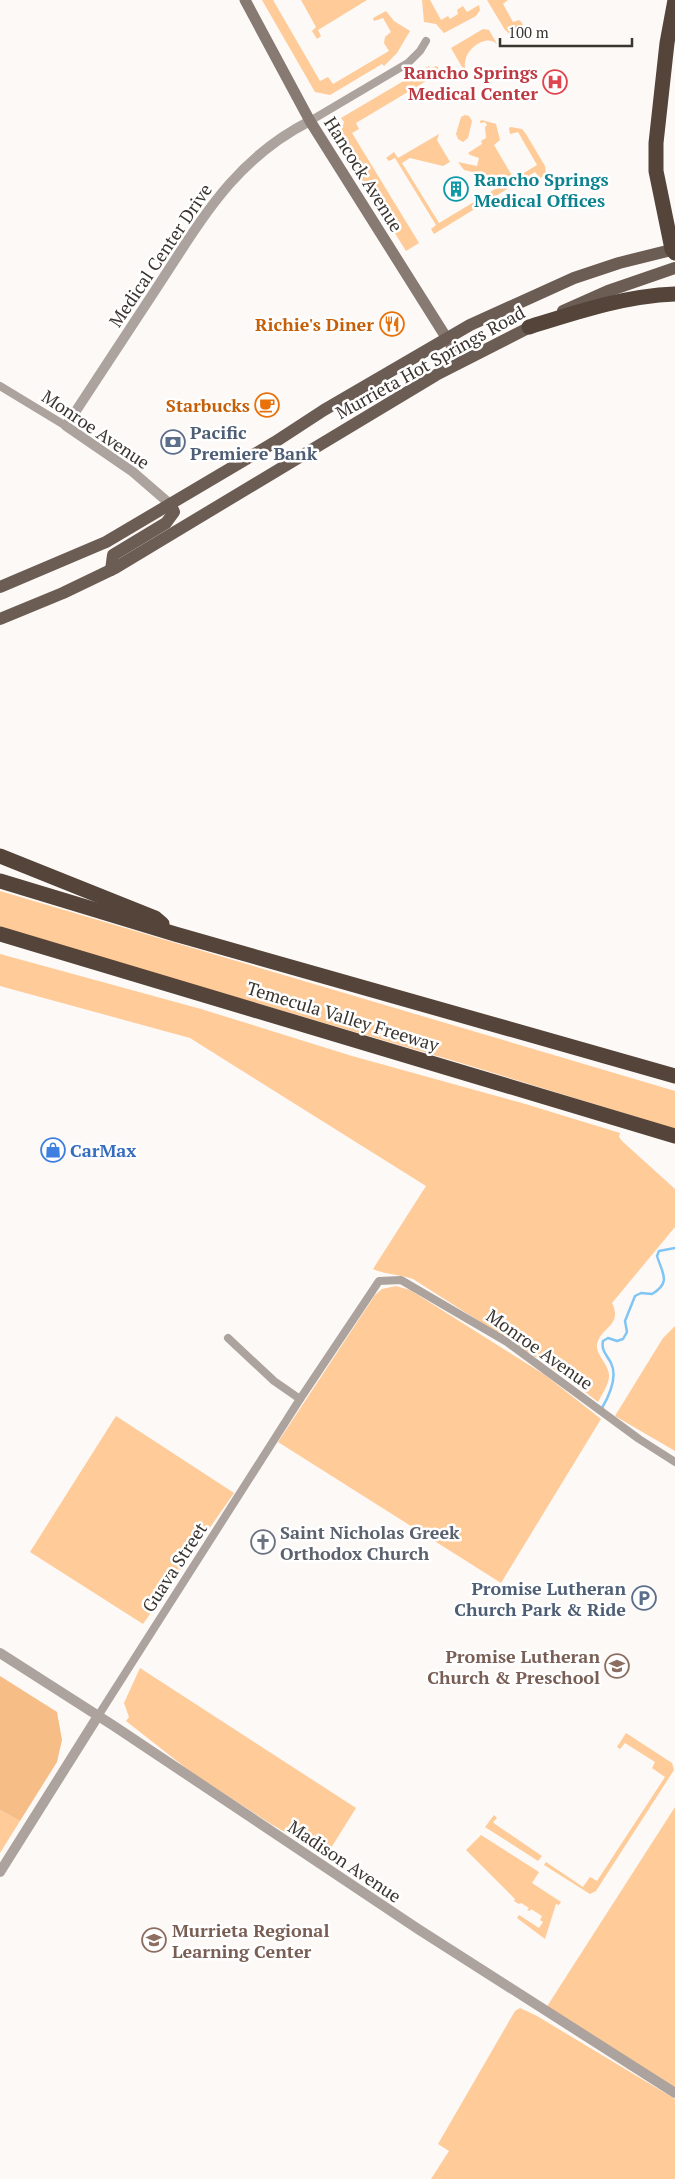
<svg xmlns="http://www.w3.org/2000/svg" width="675" height="2179" font-family="'PT Serif',serif">
<style>
.green{fill:#fecb99}
.forest{fill:#f6bd86}
.lines{fill:none;stroke-linecap:round;stroke-linejoin:round}
.stream{stroke:#80c5f4;stroke-width:2.5}
.minor{stroke:#aca39e;stroke-width:8}
.tertiary{stroke:#aca39e;stroke-width:10}
.secondary{stroke:#867a72;stroke-width:11}
.primary{stroke:#6b5c54;stroke-width:12}
.motorway{stroke:#54443a;stroke-width:15}
.labels{text-anchor:middle;dominant-baseline:central;stroke-width:5;stroke-linejoin:round;paint-order:stroke}
.health-label{font-size:18px;font-weight:bold;fill:#be3a42;stroke:#fff;text-anchor:end}
.street-label{font-size:18px;fill:#3b352f;stroke:#fff}
.culture-label{font-size:18px;font-weight:bold;fill:#0d838f;stroke:#fff;text-anchor:start}
.food-label{font-size:18px;font-weight:bold;fill:#c56008;stroke:#fff;text-anchor:end}
.service-label{font-size:18px;font-weight:bold;fill:#4e5e75;stroke:#fff;text-anchor:start}
.shop-label{font-size:18px;font-weight:bold;fill:#366cbe;stroke:#fff;text-anchor:start}
.worship-label{font-size:18px;font-weight:bold;fill:#5b616d;stroke:#fff;text-anchor:start}
.education-label{font-size:18px;font-weight:bold;fill:#785e54;stroke:#fff;text-anchor:end}
</style>
<rect width="100%" height="100%" fill="#fdf9f6"/>
<g class="green">
<path d="M 262,0 L 273,0 L 320,81 L 328,77 L 333,84 L 389,51 L 384,43 L 385,37 L 391,32 L 383,18 L 374,21 L 373,18 L 386,11 L 394,21 L 410,31 L 397,53 L 384,66 L 382,64 L 330,95 L 315,92 Z"/>
<path d="M 301,0 L 367,0 L 318,30 L 321,36 L 317,39 L 312,31 L 316,27 Z"/>
<path d="M 422,0 L 430,0 L 441,20 L 448,16 L 450,19 L 458,14 L 457,10 L 463,6 L 467,12 L 479,5 L 480,10 L 476,16 L 444,33 L 436,24 L 424,22 Z"/>
<path d="M 487,0 L 508,0 L 503,4 L 513,22 L 519,20 C 524,23 524,29 520,34 L 511,35 L 505,30 Z"/>
<path d="M 483,29 L 489,30 L 497,44 C 487,34 469,47 466,58 C 464,63 465,69 466,74 L 451,48 Z"/>
<path d="M 429,66 L 430,68 L 437,66 L 444,78 L 442,79 L 438,74 L 356,123 L 359,129 L 352,133 L 419,243 L 406,251 L 336,138 L 340,135 L 344,122 L 341,118 Z"/>
<path d="M 465,115 L 469,116 L 472,121 L 468,138 L 463,142 L 458,139 L 456,134 L 461,117 Z"/>
<path d="M 482,120 L 496,124 L 500,140 L 494,145 L 514,179 L 537,165 L 518,132 L 510,134 L 509,128 L 511,127 L 522,129 L 526,134 L 545,166 L 546,175 L 540,178 L 535,172 L 434,234 L 431,229 L 436,225 L 395,158 L 389,161 L 386,158 L 394,152 L 398,158 L 439,134 L 437,140 L 450,162 L 443,166 L 410,158 L 402,163 L 439,223 L 502,185 L 499,178 L 464,170 L 458,162 L 477,166 L 479,158 L 470,155 L 468,153 L 482,144 L 481,141 L 486,138 L 485,127 L 487,125 L 485,122 L 480,123 L 480,121 Z"/>
<path d="M 0,891 L 675,1091 L 675,1129 L 461,1063 L 0,928 Z"/>
<path d="M 0,954 L 201,1009 L 352,1056 L 522,1103 L 620,1133 L 619,1137 L 622,1141 L 675,1189 L 675,1227 L 612,1303 C 623,1325 601,1327 597,1344 C 595,1355 610,1365 609,1377 C 608,1386 602,1394 598,1402 L 565,1376 L 413,1279 C 399,1274 386,1275 373,1269 L 426,1186 L 190,1038 L 0,986 Z"/>
<path d="M 396,1286 L 410,1290 L 545,1375 L 601,1419 L 501,1583 L 278,1442 L 375,1295 L 382,1289 Z"/>
<path d="M 675,1326 L 675,1451 L 615,1416 L 663,1338 Z"/>
<path d="M 116,1416 L 234,1493 L 143,1624 L 30,1552 Z"/>
<path d="M 140,1668 L 356,1808 L 326,1856 L 271,1824 L 191,1772 L 126,1721 L 129,1717 L 124,1703 Z"/>
<path d="M 626,1733 L 672,1763 L 674,1770 L 596,1891 L 590,1894 L 544,1865 L 546,1862 L 583,1887 L 590,1877 L 597,1881 L 665,1777 L 652,1768 L 655,1762 L 625,1743 L 620,1749 L 617,1747 Z"/>
<path d="M 675,1807 L 675,2088 L 546,2008 Z"/>
<path d="M 0,1810 L 20,1821 L 0,1853 Z"/>
<path d="M 494,1815 L 497,1818 L 493,1822 L 495,1824 L 542,1856 L 538,1861 L 485,1827 Z"/>
<path d="M 481,1835 L 539,1872 L 532,1883 L 561,1902 L 559,1905 L 556,1904 L 545,1939 L 517,1918 L 519,1915 L 539,1928 L 543,1922 L 540,1920 L 542,1916 L 531,1909 L 530,1911 L 527,1910 L 529,1908 L 521,1903 L 519,1904 L 514,1901 L 515,1899 L 466,1850 Z"/>
<path d="M 520,2008 L 537,2016 L 675,2099 L 675,2179 L 431,2179 L 449,2151 L 438,2144 L 515,2011 Z"/>
</g>
<path class="forest" d="M 0,1676 L 57,1712 L 62,1740 L 57,1762 L 20,1821 L 0,1810 Z"/>
<g class="lines">
<path class="stream" d="M 602,1408 C 609,1396 618,1377 611,1363 C 607,1355 601,1351 603,1341 L 608,1338 L 617,1341 L 623,1339 L 627,1332 L 625,1321 L 635,1296 L 641,1293 L 652,1294 C 672,1282 662,1273 657,1256 L 659,1251 L 675,1248"/>
<g class="minor">
<path d="M 310,121 L 408,63 L 420,51 L 426,41"/>
<path d="M 0,386 L 66,426"/>
<path d="M 228,1338 L 274,1381 L 300,1399"/>
<path d="M 98,1716 L 300,1399 L 379,1281 L 401,1280 L 507,1342 L 639,1439 L 675,1462"/>
</g>
<g class="tertiary">
<path d="M 170,504 L 133,472 L 66,426 C 96,380 126,335 156,289 C 201,221 233,160 310,121"/>
<path d="M 0,1653 L 114,1726 L 418,1929 L 675,2093"/>
<path d="M 0,1872 L 98,1716"/>
</g>
<path class="secondary" d="M 245,0 L 310,121 L 461,361"/>
<g class="primary">
<path d="M 563,311 L 608,291 L 675,268"/>
<path d="M 111,570 L 113,555 L 166,523 L 174,512 L 170,504"/>
<path d="M 0,587 L 106,542 L 275,442 L 324,410 L 470,325 L 574,278 L 619,263 L 675,249"/>
<path d="M 0,619 L 63,593 L 115,568 L 436,375 L 538,323"/>
</g>
<g class="motorway">
<path d="M 675,0 L 667,43 L 656,143 L 656,171 L 672,249 L 675,253"/>
<path d="M 529,327 C 577,312 624,296 675,294"/>
<path d="M 0,856 L 155,918 L 162,924"/>
<path d="M 0,881 L 175,934 L 675,1076"/>
<path d="M 0,934 L 675,1136"/>
</g>
</g>
<defs>
<g id="hospital-ring" transform="scale(1.25)"><circle r="9.5" fill="#fff" stroke="#e0444e" stroke-width="1.5"/><path d="M-5-5h3v3.5h4V-5h3V5h-3V1.5h-4V5h-3Z" fill="#e0444e"/></g>
<g id="building-ring" transform="scale(1.25)"><circle r="9.5" fill="#fff" stroke="#0f9aa8" stroke-width="1.5"/><path d="M-4-6H4V6H1V3H-1V6H-4ZM-2.5-4.3h1.7v1.8h-1.7ZM.8-4.3h1.7v1.8H.8ZM-2.5-1h1.7V.8h-1.7ZM.8-1h1.7V.8H.8Z" fill="#0f9aa8"/></g>
<g id="restaurant-ring" transform="scale(1.25)"><circle r="9.5" fill="#fff" stroke="#e8710a" stroke-width="1.5"/><path d="M-5-6h1v4h1v-4h1v4h1v-4h1v5L-1.5 .5V6h-2V.5L-5-1ZM5-6V6H3V1.5H1.5Q1.5-4 5-6Z" fill="#e8710a"/></g>
<g id="cafe-ring" transform="scale(1.25)"><circle r="9.5" fill="#fff" stroke="#e8710a" stroke-width="1.5"/><path d="M-5.5-4.5H6V0H3Q3 3.5 0 3.5H-2.5Q-5.5 3.5-5.5 0ZM3-3.2v2h1.7v-2ZM-6 4.5H4V6H-6Z" fill="#e8710a"/></g>
<g id="bank-ring" transform="scale(1.25)"><circle r="9.5" fill="#fff" stroke="#5c6f8a" stroke-width="1.5"/><path d="M-6-4H6V4H-6ZM0-2.3a2.3 2.3 0 1 0 0 4.6a2.3 2.3 0 1 0 0-4.6Z" fill="#5c6f8a"/></g>
<g id="shop-ring" transform="scale(1.25)"><circle r="9.5" fill="#fff" stroke="#3f7fe0" stroke-width="1.5"/><path d="M-5-2.5h2.3a2.7 3.5 0 0 1 5.4 0H5L5.5 6h-11ZM-1.5-2.5h3a1.5 2.3 0 0 0-3 0Z" fill="#3f7fe0"/></g>
<g id="church-ring" transform="scale(1.25)"><circle r="9.5" fill="#fff" stroke="#6b7280" stroke-width="1.5"/><path d="M-1.2-6h2.4v3.5h3.3v2.4h-3.3V6h-2.4V-.1h-3.3v-2.4h3.3Z" fill="#6b7280"/></g>
<g id="parking-ring" transform="scale(1.25)"><circle r="9.5" fill="#fff" stroke="#5c6f8a" stroke-width="1.5"/><path d="M-3.5-5.5H1a3.5 3.5 0 0 1 0 7H-1V5.5H-3.5ZM-1-3.4V-.6H.8a1.4 1.4 0 0 0 0-2.8Z" fill="#5c6f8a"/></g>
<g id="school-ring" transform="scale(1.25)"><circle r="9.5" fill="#fff" stroke="#8d6e63" stroke-width="1.5"/><path d="M0-5L7-2L0 1L-7-2ZM-4 1L0 2.5L4 1V4Q0 6-4 4Z" fill="#8d6e63"/></g>
</defs>
<g fill-rule="evenodd">
<use href="#hospital-ring" x="555" y="82"/>
<use href="#building-ring" x="456" y="189"/>
<use href="#restaurant-ring" x="392" y="324"/>
<use href="#cafe-ring" x="267" y="405"/>
<use href="#bank-ring" x="173" y="442"/>
<use href="#shop-ring" x="53" y="1150"/>
<use href="#church-ring" x="263" y="1542"/>
<use href="#parking-ring" x="644" y="1598"/>
<use href="#school-ring" x="617" y="1666"/>
<use href="#school-ring" x="154" y="1940"/>
</g>
<g class="labels">
<g class="health-label">
<text x="538" y="72">Rancho Springs<tspan x="538" dy="21">Medical Center</tspan></text>
</g>
<g class="street-label">
<text transform="translate(364 174) rotate(58)">Hancock Avenue</text>
<text transform="translate(160 255) rotate(-56)">Medical Center Drive</text>
<text transform="translate(430 362) rotate(-29)">Murrieta Hot Springs Road</text>
<text transform="translate(96 429) rotate(34)">Monroe Avenue</text>
<text transform="translate(343 1016) rotate(17)">Temecula Valley Freeway</text>
<text transform="translate(540 1349) rotate(35)">Monroe Avenue</text>
<text transform="translate(174 1567) rotate(-57)">Guava Street</text>
<text transform="translate(345 1861) rotate(34)">Madison Avenue</text>
</g>
<g class="culture-label">
<text x="474" y="179">Rancho Springs<tspan x="474" dy="21">Medical Offices</tspan></text>
</g>
<g class="food-label">
<text x="374" y="324">Richie's Diner</text>
<text x="250" y="405">Starbucks</text>
</g>
<g class="service-label">
<text x="190" y="432">Pacific<tspan x="190" dy="21">Premiere Bank</tspan></text>
<text x="626" y="1588" text-anchor="end">Promise Lutheran<tspan x="626" dy="21">Church Park &amp; Ride</tspan></text>
</g>
<g class="shop-label">
<text x="70" y="1150">CarMax</text>
</g>
<g class="worship-label">
<text x="280" y="1532">Saint Nicholas Greek<tspan x="280" dy="21">Orthodox Church</tspan></text>
</g>
<g class="education-label">
<text x="600" y="1656">Promise Lutheran<tspan x="600" dy="21">Church &amp; Preschool</tspan></text>
<text x="172" y="1930" text-anchor="start">Murrieta Regional<tspan x="172" dy="21">Learning Center</tspan></text>
</g>
</g>
<path d="M500 38v8h132v-8" fill="none" stroke="#3b352f" stroke-width="2.5"/>
<text x="508" y="38" font-size="15" fill="#3b352f" stroke="#ffffff" stroke-width="4" paint-order="stroke">100 m</text>
</svg>
